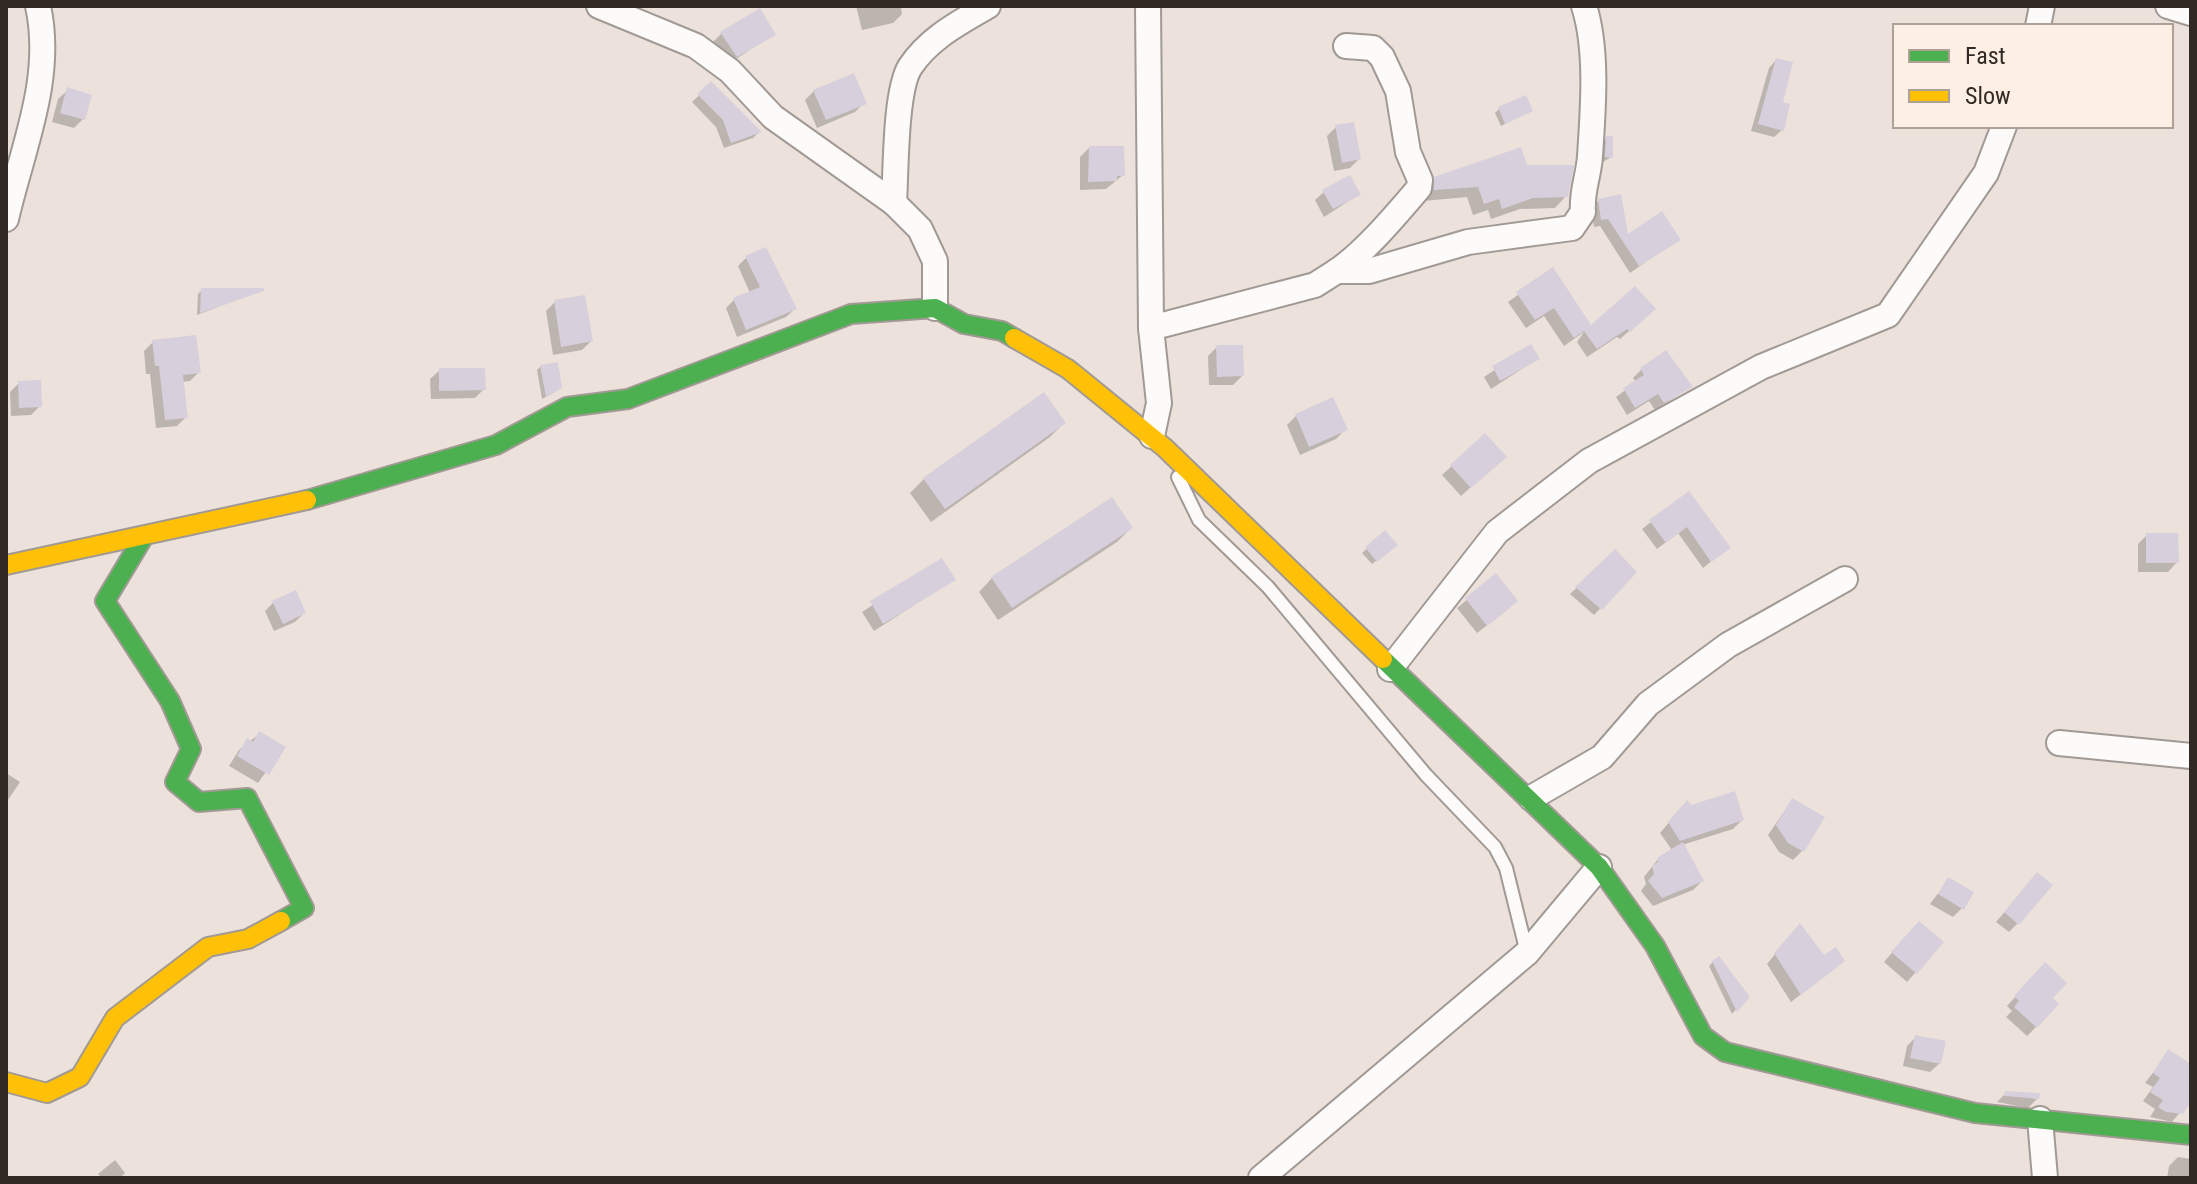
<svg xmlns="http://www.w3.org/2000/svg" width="2197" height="1184" font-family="'Roboto Condensed',sans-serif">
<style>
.shadow{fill:#0003}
.building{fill:#d7cfdb}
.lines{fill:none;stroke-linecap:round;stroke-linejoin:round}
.lane-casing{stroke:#a19994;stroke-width:16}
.street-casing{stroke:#a19994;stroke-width:28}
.fast-casing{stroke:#a19994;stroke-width:22}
.slow-casing{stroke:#a19994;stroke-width:22}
.lane{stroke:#fcfbfa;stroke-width:12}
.street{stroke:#fcfbfa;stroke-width:24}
.fast{stroke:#4caf50;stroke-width:18}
.slow{stroke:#ffc107;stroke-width:18}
</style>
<rect width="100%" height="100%" fill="#ece2db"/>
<g class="shadow">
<path d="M 856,6 L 913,6 L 901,8 L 902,14 L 893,23 L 862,30 Z"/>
<path d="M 722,33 L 774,34 L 727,65 L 713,42 Z"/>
<path d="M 1776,60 L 1782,130 L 1774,137 L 1751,131 L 1769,68 Z"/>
<path d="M 711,84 L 759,132 L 753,138 L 724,148 L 716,127 L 692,102 Z"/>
<path d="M 68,90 L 83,119 L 74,128 L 52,122 L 58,99 Z"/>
<path d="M 814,91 L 864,103 L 855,112 L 817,128 L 805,100 Z"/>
<path d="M 1499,109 L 1531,111 L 1501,126 L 1495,113 Z"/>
<path d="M 1336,127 L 1359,159 L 1350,168 L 1334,171 L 1327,136 Z"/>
<path d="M 1607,138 L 1611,157 L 1597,166 L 1598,147 Z"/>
<path d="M 1089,148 L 1123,175 L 1106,189 L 1080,190 L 1080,157 Z"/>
<path d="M 1526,167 L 1566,196 L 1555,208 L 1520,209 L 1491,219 L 1488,210 L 1473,215 L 1467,197 L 1423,201 L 1424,190 L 1435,178 Z"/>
<path d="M 1324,192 L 1358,195 L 1324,217 L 1315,200 Z"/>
<path d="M 1599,200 L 1626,237 L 1678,239 L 1630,273 L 1600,226 L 1594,227 L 1591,208 Z"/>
<path d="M 766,249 L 795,309 L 786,317 L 737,337 L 726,308 L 734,300 L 750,293 L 738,266 L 746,258 Z"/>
<path d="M 1553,270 L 1591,328 L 1644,318 L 1620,339 L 1617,337 L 1587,357 L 1577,342 L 1584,332 L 1564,346 L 1544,316 L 1526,328 L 1508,302 Z"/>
<path d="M 202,290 L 262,290 L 197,315 L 198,294 Z"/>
<path d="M 555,302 L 591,341 L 582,350 L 553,355 L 546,311 Z"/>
<path d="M 153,342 L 199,372 L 190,381 L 182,382 L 186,417 L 177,426 L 156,428 L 150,374 L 146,374 L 144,351 Z"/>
<path d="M 1217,347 L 1242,376 L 1233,385 L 1209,385 L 1208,356 Z"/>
<path d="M 1530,347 L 1537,359 L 1491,389 L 1484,377 Z"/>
<path d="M 1666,352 L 1690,387 L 1655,410 L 1649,401 L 1627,415 L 1616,397 L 1636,382 L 1633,378 L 1641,370 Z"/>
<path d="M 541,366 L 555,392 L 542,399 L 537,370 Z"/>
<path d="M 440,370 L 484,389 L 475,398 L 431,399 L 430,379 Z"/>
<path d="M 19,383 L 40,406 L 31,415 L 11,416 L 10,392 Z"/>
<path d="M 1332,400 L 1345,430 L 1336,439 L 1300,455 L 1287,425 L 1296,416 Z"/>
<path d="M 1064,423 L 1050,437 L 931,522 L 910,493 L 924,479 Z"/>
<path d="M 1485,436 L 1495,465 L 1461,496 L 1442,475 Z"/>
<path d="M 1688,493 L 1728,548 L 1703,568 L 1678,533 L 1657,549 L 1642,529 Z"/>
<path d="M 1131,528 L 1117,542 L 998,620 L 979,592 L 992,578 Z"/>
<path d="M 1385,533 L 1391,549 L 1372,564 L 1362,553 Z"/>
<path d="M 2147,535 L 2177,562 L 2168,572 L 2138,572 L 2138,544 Z"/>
<path d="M 1615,552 L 1635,572 L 1594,615 L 1570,594 Z"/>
<path d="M 941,561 L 953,580 L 874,631 L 862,612 Z"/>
<path d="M 1496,576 L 1507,610 L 1477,633 L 1457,608 Z"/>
<path d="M 274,602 L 304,613 L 295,622 L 274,631 L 265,611 Z"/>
<path d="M 259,734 L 283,748 L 258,783 L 229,766 L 239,750 Z"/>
<path d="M 6,773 L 20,782 L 6,803 Z"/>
<path d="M 1792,800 L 1802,851 L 1793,860 L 1779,852 L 1768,835 Z"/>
<path d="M 1691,807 L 1742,820 L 1733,829 L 1682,845 L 1702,881 L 1693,890 L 1653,906 L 1641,891 L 1646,884 L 1644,877 L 1659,858 L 1672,850 L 1660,833 L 1678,812 Z"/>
<path d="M 1949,879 L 1962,908 L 1953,917 L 1930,904 Z"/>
<path d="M 2029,884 L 2017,924 L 2009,932 L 1996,922 Z"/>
<path d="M 1910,932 L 1942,943 L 1907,982 L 1884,962 Z"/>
<path d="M 1791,935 L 1823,958 L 1843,961 L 1791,1002 L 1767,964 Z"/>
<path d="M 1713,962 L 1747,997 L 1732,1014 L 1709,966 Z"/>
<path d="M 2036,974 L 2050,998 L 2036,1027 L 2027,1036 L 2006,1017 L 2012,1011 L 2007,1006 Z"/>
<path d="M 1916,1037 L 1940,1063 L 1930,1072 L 1903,1066 L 1907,1046 Z"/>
<path d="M 2169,1052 L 2191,1066 L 2191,1099 L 2172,1122 L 2150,1117 L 2155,1109 L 2143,1101 L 2153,1087 L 2145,1083 Z"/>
<path d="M 2006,1093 L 2037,1099 L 2028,1108 L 1997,1102 Z"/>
<path d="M 2178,1157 L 2191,1159 L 2191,1178 L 2167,1178 L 2169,1166 Z"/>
<path d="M 115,1160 L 125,1173 L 120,1178 L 102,1178 L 98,1174 Z"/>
</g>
<g class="building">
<path d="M 760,8 L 776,35 L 737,57 L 720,32 Z"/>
<path d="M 1776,58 L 1793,62 L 1783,102 L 1790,104 L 1784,131 L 1758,124 Z"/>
<path d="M 854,73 L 867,104 L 826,120 L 813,90 Z"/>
<path d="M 711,81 L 762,132 L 731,143 L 723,120 L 697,94 Z"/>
<path d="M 67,87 L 92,95 L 85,120 L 60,113 Z"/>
<path d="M 1526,95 L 1533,111 L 1505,124 L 1498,107 Z"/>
<path d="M 1354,122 L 1361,159 L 1342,163 L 1335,125 Z"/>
<path d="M 1606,136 L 1613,136 L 1613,158 L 1605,157 Z"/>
<path d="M 1089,146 L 1124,146 L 1125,176 L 1117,176 L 1117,181 L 1088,182 Z"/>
<path d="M 1521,147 L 1527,165 L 1574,165 L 1568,197 L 1533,198 L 1502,209 L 1499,199 L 1484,204 L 1478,187 L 1434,190 L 1434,177 Z"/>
<path d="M 1350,175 L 1361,195 L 1333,209 L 1322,190 Z"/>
<path d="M 1621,194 L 1628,234 L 1662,211 L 1681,240 L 1639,266 L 1608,219 L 1601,220 L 1598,199 Z"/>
<path d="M 766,247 L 797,309 L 746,330 L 733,298 L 760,287 L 745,256 Z"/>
<path d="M 1553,267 L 1591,325 L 1635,286 L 1656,309 L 1630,332 L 1627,329 L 1597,349 L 1584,331 L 1588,328 L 1574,338 L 1554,308 L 1535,320 L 1516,292 Z"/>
<path d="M 201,288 L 264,288 L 264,291 L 200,313 Z"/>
<path d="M 585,295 L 593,341 L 561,347 L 554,300 Z"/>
<path d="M 196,335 L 201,373 L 183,375 L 188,418 L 165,420 L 159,366 L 155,366 L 152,340 Z"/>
<path d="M 1531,344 L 1540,359 L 1500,381 L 1492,366 Z"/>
<path d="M 1216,345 L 1243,345 L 1244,376 L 1217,377 Z"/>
<path d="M 1666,350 L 1693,387 L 1664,403 L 1658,394 L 1635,408 L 1623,388 L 1644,375 L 1640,368 Z"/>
<path d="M 558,362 L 562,388 L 546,397 L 540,365 Z"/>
<path d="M 439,368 L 485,368 L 486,390 L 439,391 Z"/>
<path d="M 41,380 L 42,407 L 19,408 L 18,381 Z"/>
<path d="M 1044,392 L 1066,423 L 945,509 L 923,478 Z"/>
<path d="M 1333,397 L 1348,430 L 1309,447 L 1295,414 Z"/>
<path d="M 1485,433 L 1507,457 L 1471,488 L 1450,465 Z"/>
<path d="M 1689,491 L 1731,548 L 1711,562 L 1687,527 L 1666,543 L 1649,520 Z"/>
<path d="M 1112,497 L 1133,528 L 1012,608 L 991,577 Z"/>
<path d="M 1385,530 L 1398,545 L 1377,562 L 1365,547 Z"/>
<path d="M 2146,533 L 2178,533 L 2179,563 L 2146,563 Z"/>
<path d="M 1615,549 L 1637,572 L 1602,610 L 1575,587 Z"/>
<path d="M 942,558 L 956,580 L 883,624 L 870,601 Z"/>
<path d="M 1496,573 L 1518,601 L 1487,626 L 1465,598 Z"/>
<path d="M 296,590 L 306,613 L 283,624 L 272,601 Z"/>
<path d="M 259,731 L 286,747 L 269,775 L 237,756 L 247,738 L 253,742 Z"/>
<path d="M 1735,791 L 1744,820 L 1680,841 L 1668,822 L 1687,800 L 1691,805 Z"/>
<path d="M 1792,798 L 1825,817 L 1804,852 L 1788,843 L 1776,825 Z"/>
<path d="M 1683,842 L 1704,881 L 1662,898 L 1648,881 L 1654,874 L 1652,866 L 1658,862 L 1658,857 Z"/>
<path d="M 2037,872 L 2053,885 L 2019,925 L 2004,912 Z"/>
<path d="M 1948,877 L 1974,892 L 1964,910 L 1938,894 Z"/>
<path d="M 1919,921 L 1944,942 L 1917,974 L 1891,952 Z"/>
<path d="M 1800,923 L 1824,955 L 1836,947 L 1845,961 L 1801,995 L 1774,953 Z"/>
<path d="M 1719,956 L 1750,997 L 1737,1012 L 1712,961 Z"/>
<path d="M 2045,962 L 2067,983 L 2053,998 L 2059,1004 L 2037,1028 L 2014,1007 L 2019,1001 L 2014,996 Z"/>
<path d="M 1915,1035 L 1946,1041 L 1941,1064 L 1910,1058 Z"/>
<path d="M 2168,1049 L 2191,1064 L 2191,1102 L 2183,1114 L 2166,1112 L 2158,1107 L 2163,1100 L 2150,1092 L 2160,1078 L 2153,1073 Z"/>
<path d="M 2005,1091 L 2040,1093 L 2039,1099 L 2004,1096 Z"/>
</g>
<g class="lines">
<g class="lane-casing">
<path id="lane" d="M 1178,477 L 1199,520 L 1268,587 L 1426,775 L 1495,847 L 1506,868 L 1527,953"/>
</g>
<g class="street-casing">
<g id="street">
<path d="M 599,6 L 696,46 L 730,71 L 773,117 L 894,203 L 920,229 L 935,261 L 935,308"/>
<path d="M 1148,6 L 1151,328 L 1159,403 L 1152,436"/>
<path d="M 2168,6 L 2191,13"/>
<path d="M 2038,26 L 2042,6"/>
<path d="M 894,203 C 896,172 895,91 910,67 C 929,38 959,23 988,6"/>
<path d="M 6,219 C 22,149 54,79 38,6"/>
<path d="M 1337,271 C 1365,252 1396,215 1419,188 L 1420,180 L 1408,152 L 1398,91 L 1382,57 L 1373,48 L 1346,46"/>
<path d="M 1151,328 L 1315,285 L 1337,271 L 1369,271 L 1468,242 L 1572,228 L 1583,212 C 1581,192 1589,175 1590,156 C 1593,110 1598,50 1584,6"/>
<path d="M 1390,669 L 1497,532 L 1589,461 L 1761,367 L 1888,315 L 1986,173 L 2004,126"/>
<path d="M 2059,743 L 2191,756"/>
<path d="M 1531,798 L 1602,757 L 1648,704 L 1728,645 L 1845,579"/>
<path d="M 2040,1119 L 2045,1178"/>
<path d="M 1261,1178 L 1527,953 L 1599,867"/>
</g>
</g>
<g class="fast-casing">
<g id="fast">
<path d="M 307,500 L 496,445 L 567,407 L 628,399 L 851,314 L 935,308 L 964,324 L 1002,331 L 1014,338"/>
<path d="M 144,536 L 105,601 L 170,701 L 191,749 L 175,782 L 199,802 L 247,798 L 304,908 L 281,921"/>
<path d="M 1383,659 L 1599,867 L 1655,946 L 1703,1036 L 1725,1052 L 1975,1113 L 2191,1135"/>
</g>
</g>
<g class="slow-casing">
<g id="slow">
<path d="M 1014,338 L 1068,369 L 1165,448 L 1383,659"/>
<path d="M 6,565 L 307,500"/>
<path d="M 6,1082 L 47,1093 L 80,1077 L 115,1018 L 208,947 L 248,939 L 281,921"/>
</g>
</g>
<use href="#lane" class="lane"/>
<use href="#street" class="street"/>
<use href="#fast" class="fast"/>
<use href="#slow" class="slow"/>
</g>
<rect width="2197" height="1184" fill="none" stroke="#302924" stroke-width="16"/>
<rect x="1893" y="24" width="280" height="104" fill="#feefe4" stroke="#aca097" stroke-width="2"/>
<rect x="1909" y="50" width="40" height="12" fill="#4caf50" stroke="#aca097" stroke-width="2"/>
<text x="1965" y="64" font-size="24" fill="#302924">Fast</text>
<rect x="1909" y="90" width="40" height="12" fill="#ffc107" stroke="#aca097" stroke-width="2"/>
<text x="1965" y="104" font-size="24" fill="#302924">Slow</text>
</svg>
